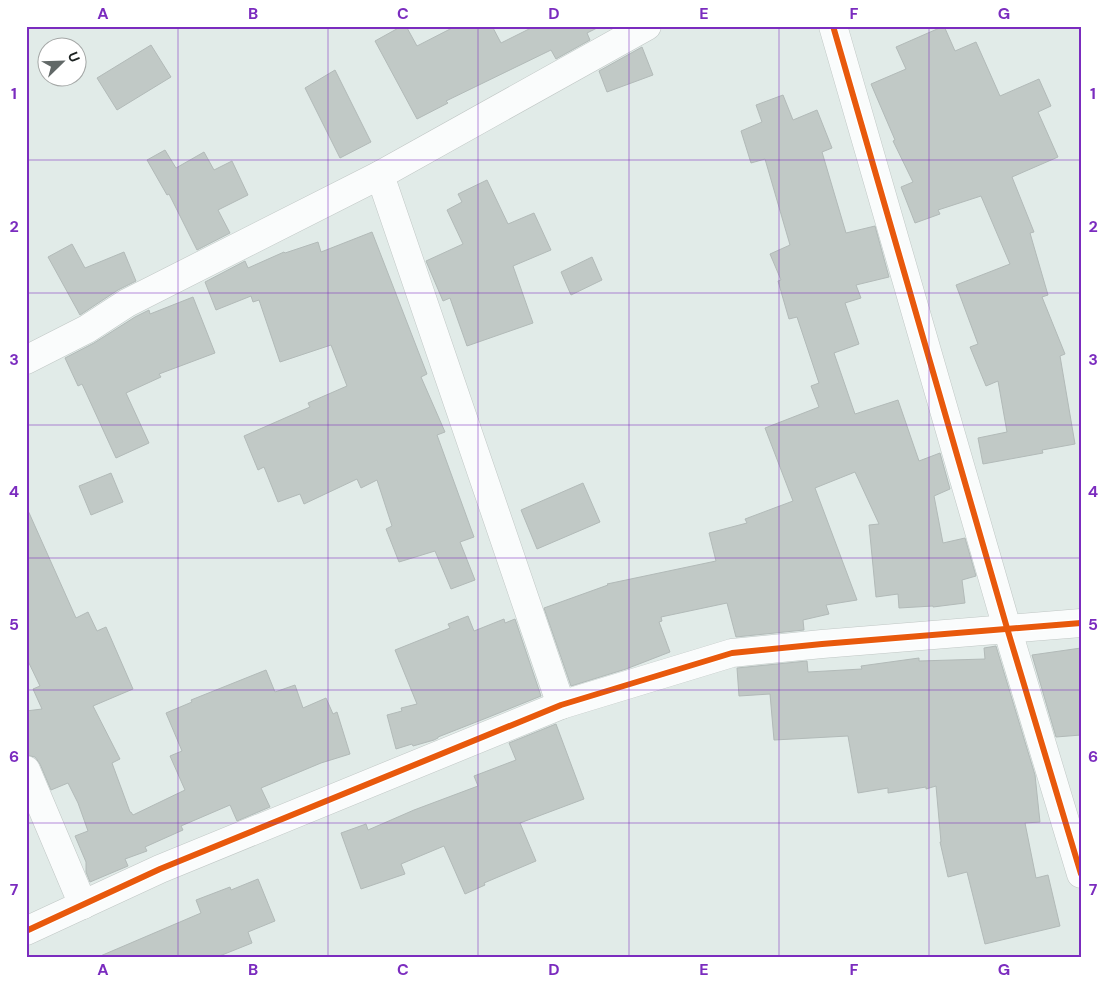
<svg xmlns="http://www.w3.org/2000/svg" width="1107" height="983" font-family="'DM Sans',sans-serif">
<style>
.building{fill:#c1c9c6;stroke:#b2bab8}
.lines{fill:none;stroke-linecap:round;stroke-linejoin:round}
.minor-casing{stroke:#c0c7c5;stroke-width:29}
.minor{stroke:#fafcfc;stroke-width:28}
.cycleway-casing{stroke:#fff;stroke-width:9}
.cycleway{stroke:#e8590c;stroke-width:6}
.grid{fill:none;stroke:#7b2cbf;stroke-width:1;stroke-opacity:0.55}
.neatline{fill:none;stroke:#7b2cbf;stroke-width:2}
.grid-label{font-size:16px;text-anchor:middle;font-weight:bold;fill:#7b2cbf}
</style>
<rect width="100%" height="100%" fill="#e1ebe8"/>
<g class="building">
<path d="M 402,26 L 406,26 L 417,46 L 456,26 L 492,26 L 501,43 L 535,26 L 601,26 L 587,33 L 590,40 L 556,59 L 551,50 L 446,101 L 448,103 L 417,119 L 375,41 Z"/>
<path d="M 944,26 L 955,51 L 976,42 L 1000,96 L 1039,79 L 1051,106 L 1038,112 L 1058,157 L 1012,177 L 1034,232 L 1030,233 L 1048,295 L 1042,297 L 1065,354 L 1060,356 L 1075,444 L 1042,450 L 1043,453 L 983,464 L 978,438 L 1007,432 L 998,381 L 986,386 L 970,347 L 978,344 L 956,285 L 1010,264 L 981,196 L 938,210 L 940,214 L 915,223 L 901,187 L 913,182 L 893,141 L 895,140 L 871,84 L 906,69 L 896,47 Z"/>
<path d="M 151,45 L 171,77 L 117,110 L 97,78 Z"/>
<path d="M 642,47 L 653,75 L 607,92 L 599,71 Z"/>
<path d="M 335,70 L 371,142 L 340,158 L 305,88 Z"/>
<path d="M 783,95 L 793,120 L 817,110 L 832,148 L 822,152 L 846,233 L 875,226 L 889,277 L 856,285 L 861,298 L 845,303 L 859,344 L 834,353 L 855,414 L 898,400 L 919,461 L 940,453 L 950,489 L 934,496 L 943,543 L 965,538 L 976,576 L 962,580 L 965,603 L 933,607 L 933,606 L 899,608 L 898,594 L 876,597 L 869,525 L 879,524 L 855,472 L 815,488 L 857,600 L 826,605 L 829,614 L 803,620 L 804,630 L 736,637 L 727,603 L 661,617 L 662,621 L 659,622 L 670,652 L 626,669 L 571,686 L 544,608 L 608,585 L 607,584 L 716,561 L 709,533 L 747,523 L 745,519 L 793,501 L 765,428 L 819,407 L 811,386 L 819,383 L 797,317 L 789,319 L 778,281 L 781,280 L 770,254 L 790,245 L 765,159 L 751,163 L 741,131 L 762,122 L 756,105 Z"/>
<path d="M 165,150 L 176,168 L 204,152 L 214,170 L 232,161 L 248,195 L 218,210 L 230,233 L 197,250 L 169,194 L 167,195 L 147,160 Z"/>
<path d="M 487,180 L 508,224 L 534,213 L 551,250 L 513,266 L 533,323 L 467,346 L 450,298 L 443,301 L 426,261 L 463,244 L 447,210 L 462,202 L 458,194 Z"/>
<path d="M 372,232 L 427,374 L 421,377 L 445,432 L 437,435 L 474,537 L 460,542 L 475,580 L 451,589 L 435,551 L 399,562 L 386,529 L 392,526 L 377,480 L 361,488 L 357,479 L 304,504 L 300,494 L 278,502 L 264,467 L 258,470 L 244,436 L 310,407 L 308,403 L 347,386 L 331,345 L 280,362 L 259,300 L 253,302 L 251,296 L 216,310 L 205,282 L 245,261 L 248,268 L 284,252 L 285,253 L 318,242 L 321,252 Z"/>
<path d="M 72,244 L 85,268 L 124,252 L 136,281 L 118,290 L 80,315 L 48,257 Z"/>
<path d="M 592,257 L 602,280 L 571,295 L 561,272 Z"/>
<path d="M 193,297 L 215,353 L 159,374 L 161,377 L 126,393 L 149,443 L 116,458 L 82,384 L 78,386 L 65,358 L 94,343 L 135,317 L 149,310 L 150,314 Z"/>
<path d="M 111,473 L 123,502 L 91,515 L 79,486 Z"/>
<path d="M 583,483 L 600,522 L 537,549 L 521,510 Z"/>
<path d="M 26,506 L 76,618 L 88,612 L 97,631 L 106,627 L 133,689 L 93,706 L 120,759 L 112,763 L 130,812 L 131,812 L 133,815 L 185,790 L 170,756 L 182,751 L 166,713 L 192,702 L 191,700 L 266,670 L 275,692 L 295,685 L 303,708 L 326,698 L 333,714 L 337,712 L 350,754 L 321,763 L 261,788 L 270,807 L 237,821 L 230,805 L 181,826 L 183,830 L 145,847 L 147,851 L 125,859 L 128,866 L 90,882 L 86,872 L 86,862 L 75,836 L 88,831 L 78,803 L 68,783 L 51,790 L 40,764 L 35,757 L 26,755 L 26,711 L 42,709 L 33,689 L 40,686 L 26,657 Z"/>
<path d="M 468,616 L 474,631 L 504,619 L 505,623 L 515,619 L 541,696 L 489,717 L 438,737 L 438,738 L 434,740 L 413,746 L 412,744 L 396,749 L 387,715 L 402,711 L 401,708 L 417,704 L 395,650 L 450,628 L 448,624 Z"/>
<path d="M 996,646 L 1035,775 L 1040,822 L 1025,823 L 1036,878 L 1048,875 L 1060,926 L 985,944 L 967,872 L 948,877 L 940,842 L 941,842 L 936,786 L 926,789 L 926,787 L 888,793 L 888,788 L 858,793 L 848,736 L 774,740 L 770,694 L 739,696 L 737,668 L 807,661 L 808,672 L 862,669 L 861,666 L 919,658 L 919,661 L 985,659 L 984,648 Z"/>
<path d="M 1081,648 L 1081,735 L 1056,737 L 1032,655 Z"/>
<path d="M 556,724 L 584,799 L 520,823 L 536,861 L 484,883 L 485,885 L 465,894 L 444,846 L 401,864 L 405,874 L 361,889 L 341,833 L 366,824 L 368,830 L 414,810 L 478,786 L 474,776 L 516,760 L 509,743 Z"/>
<path d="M 258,879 L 275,921 L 248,932 L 252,943 L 217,957 L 98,957 L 201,913 L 196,900 L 230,887 L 231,890 Z"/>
</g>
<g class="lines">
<g class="minor-casing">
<g id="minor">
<path d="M 833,26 L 1007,628 L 1081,874"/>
<path d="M 380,175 L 561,705"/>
<path d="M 26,360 L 87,329 L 127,303 L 380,175 L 647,26"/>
<path d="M 26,770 L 83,905"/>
<path d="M 26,931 L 160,869 L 561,705 L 732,653 L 822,644 L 1081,623"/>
</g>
</g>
<use href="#minor" class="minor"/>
<g class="cycleway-casing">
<g id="cycleway">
<path d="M 833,26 L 1007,628 L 1081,874"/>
<path d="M 26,931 L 160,869 L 561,705 L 732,653 L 822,644 L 1081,623"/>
</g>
</g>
<use href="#cycleway" class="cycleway"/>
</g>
<path class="grid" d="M 178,26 L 178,957M 328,26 L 328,957M 478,26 L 478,957M 629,26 L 629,957M 779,26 L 779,957M 929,26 L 929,957M 26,160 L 1081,160M 26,293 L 1081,293M 26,425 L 1081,425M 26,558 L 1081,558M 26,690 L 1081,690M 26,823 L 1081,823"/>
<rect width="1107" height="983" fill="none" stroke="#ffffff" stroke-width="55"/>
<g transform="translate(62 62) rotate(67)"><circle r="24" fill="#ffffff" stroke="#a4a7a6"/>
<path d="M0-4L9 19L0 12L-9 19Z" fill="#616867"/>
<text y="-8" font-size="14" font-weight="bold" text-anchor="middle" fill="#1c2221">U</text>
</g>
<rect x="28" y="28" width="1052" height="928" class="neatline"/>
<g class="grid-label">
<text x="103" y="19">A</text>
<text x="253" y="19">B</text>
<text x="403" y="19">C</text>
<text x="554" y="19">D</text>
<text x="704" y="19">E</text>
<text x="854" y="19">F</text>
<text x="1004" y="19">G</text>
<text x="14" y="99">1</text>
<text x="1093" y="99">1</text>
<text x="14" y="232">2</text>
<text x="1093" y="232">2</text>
<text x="14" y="365">3</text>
<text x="1093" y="365">3</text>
<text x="14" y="497">4</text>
<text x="1093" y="497">4</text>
<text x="14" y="630">5</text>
<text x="1093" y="630">5</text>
<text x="14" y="762">6</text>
<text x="1093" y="762">6</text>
<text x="14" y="895">7</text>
<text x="1093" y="895">7</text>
<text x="103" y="975">A</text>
<text x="253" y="975">B</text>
<text x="403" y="975">C</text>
<text x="554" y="975">D</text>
<text x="704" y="975">E</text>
<text x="854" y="975">F</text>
<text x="1004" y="975">G</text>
</g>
</svg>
